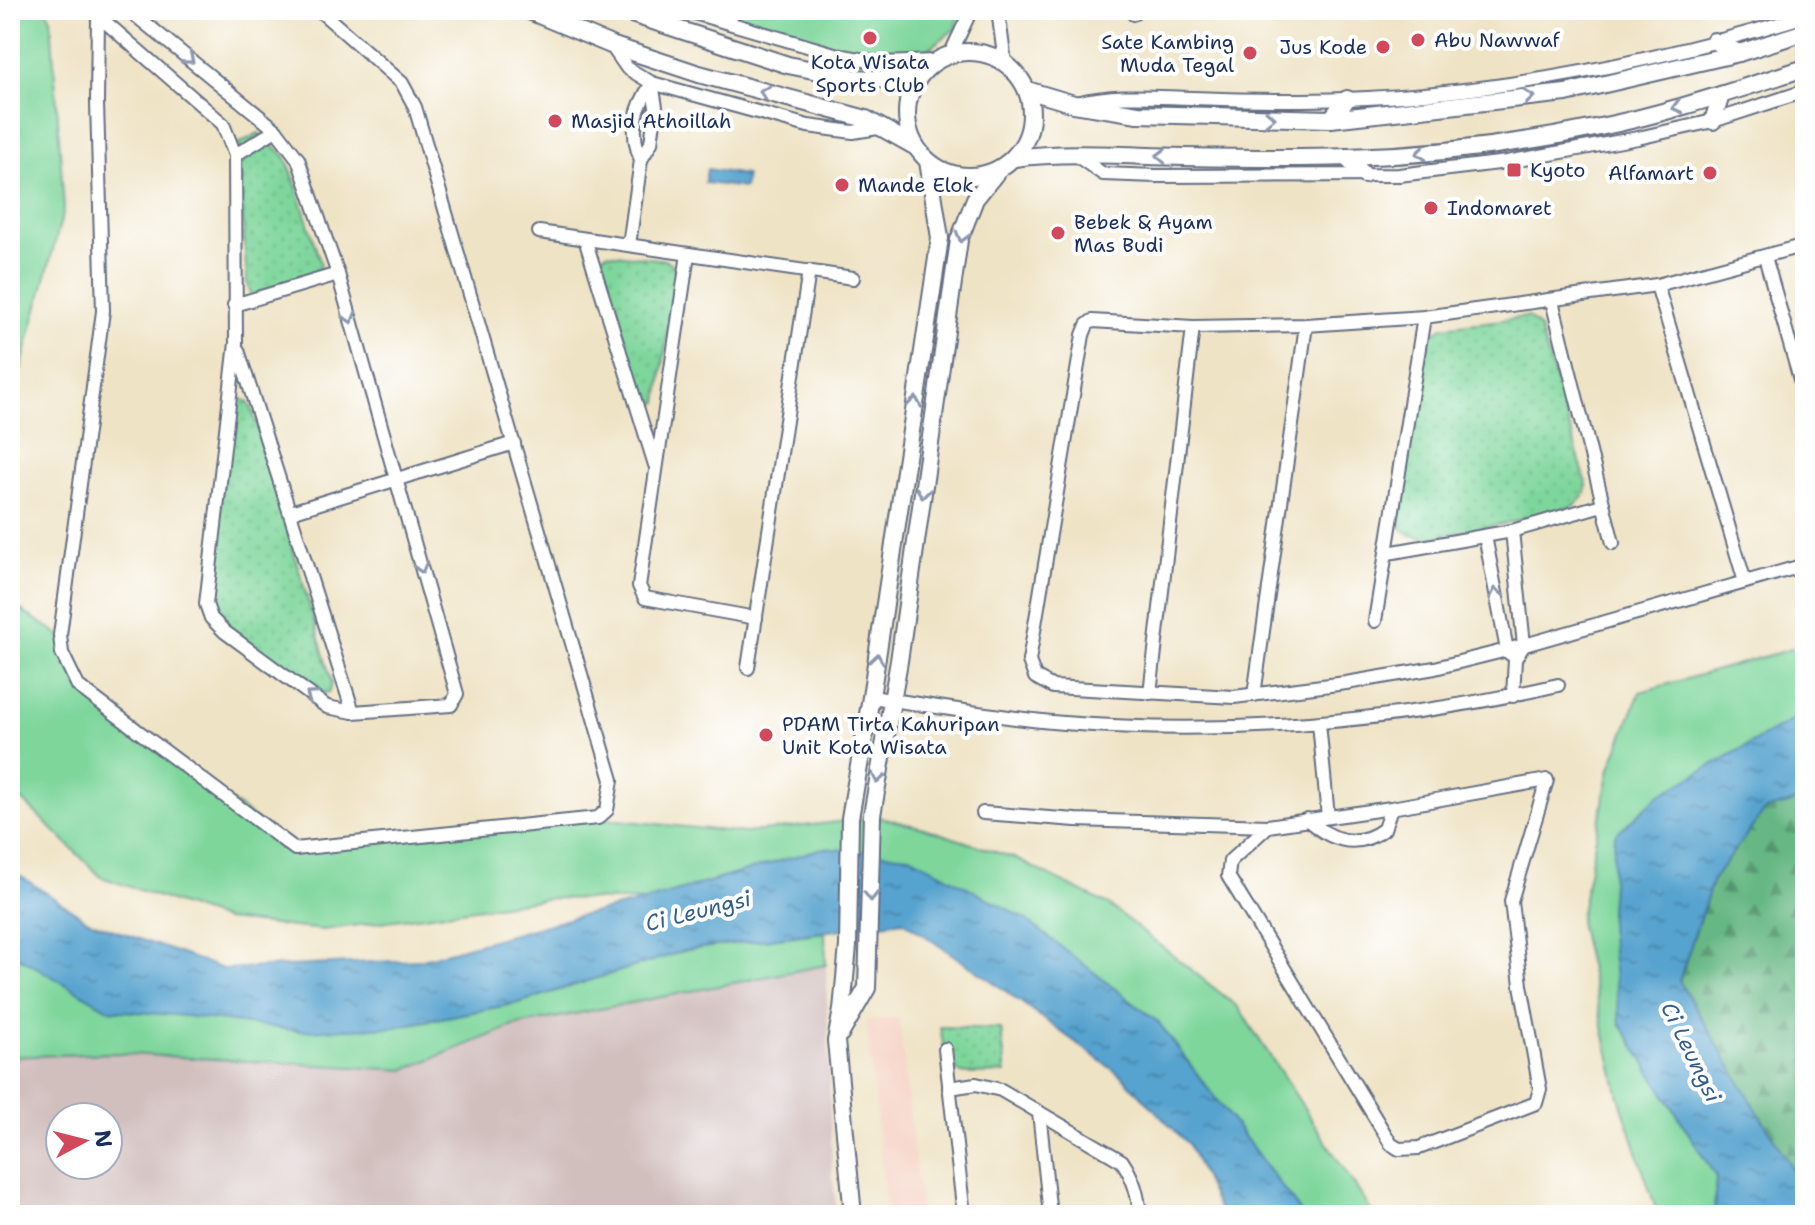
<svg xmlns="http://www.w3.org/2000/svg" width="1815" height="1225" font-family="'Shantell Sans',sans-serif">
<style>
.built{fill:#f6d2c4}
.industrial{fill:#d1bfbe;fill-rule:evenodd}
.green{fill:#7ed69b;stroke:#4c827c;stroke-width:2}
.forest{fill:url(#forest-firs);stroke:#407370;stroke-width:2}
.park{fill:url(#park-dots);stroke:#4c827c;stroke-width:2}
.water{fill:url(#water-ripples);stroke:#386996;stroke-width:2}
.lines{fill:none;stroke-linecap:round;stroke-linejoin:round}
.minor-casing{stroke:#656e82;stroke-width:16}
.tertiary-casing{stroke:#656e82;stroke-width:20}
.minor{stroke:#fff;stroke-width:12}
.tertiary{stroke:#fff;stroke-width:16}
.oneway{stroke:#8d97ae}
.poi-dot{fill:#d1495b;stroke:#fff;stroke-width:3}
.labels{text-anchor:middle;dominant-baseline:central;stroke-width:8;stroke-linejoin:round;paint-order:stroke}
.poi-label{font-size:20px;fill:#1b2f5e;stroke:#fff;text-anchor:start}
.water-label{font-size:22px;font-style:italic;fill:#335d8b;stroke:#fff}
</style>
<defs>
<pattern id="forest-firs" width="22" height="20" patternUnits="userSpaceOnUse" patternTransform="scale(2)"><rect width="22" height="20" fill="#66b783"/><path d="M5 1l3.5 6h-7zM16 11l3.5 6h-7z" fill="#53956e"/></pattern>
<pattern id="park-dots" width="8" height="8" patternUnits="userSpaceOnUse" patternTransform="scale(2)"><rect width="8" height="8" fill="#7ed69b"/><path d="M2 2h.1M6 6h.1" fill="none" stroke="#6cb888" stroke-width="1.8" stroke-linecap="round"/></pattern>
<pattern id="water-ripples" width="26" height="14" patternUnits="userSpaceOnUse" patternTransform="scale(2)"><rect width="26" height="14" fill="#56a3cf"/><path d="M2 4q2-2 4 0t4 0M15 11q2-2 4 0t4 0" fill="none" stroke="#4685ab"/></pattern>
</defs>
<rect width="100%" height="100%" fill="#fff"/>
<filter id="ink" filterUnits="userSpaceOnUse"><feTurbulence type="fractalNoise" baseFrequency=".0125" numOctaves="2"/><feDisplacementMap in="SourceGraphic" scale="16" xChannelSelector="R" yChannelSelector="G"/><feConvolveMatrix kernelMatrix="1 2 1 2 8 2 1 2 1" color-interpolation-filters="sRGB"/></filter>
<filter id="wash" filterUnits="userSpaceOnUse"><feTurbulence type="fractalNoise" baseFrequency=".006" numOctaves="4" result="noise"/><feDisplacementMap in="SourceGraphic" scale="32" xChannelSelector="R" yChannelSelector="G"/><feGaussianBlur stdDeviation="1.8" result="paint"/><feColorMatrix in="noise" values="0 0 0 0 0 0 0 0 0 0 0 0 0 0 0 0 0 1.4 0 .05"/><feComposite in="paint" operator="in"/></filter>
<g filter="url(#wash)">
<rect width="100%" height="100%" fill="#efe3c5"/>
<path class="built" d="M 899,1018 L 921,1215 L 887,1215 L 866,1021 Z"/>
<path class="industrial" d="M 826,965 L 832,1172 L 837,1215 L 10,1215 L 10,1057 L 112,1053 L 404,1070 L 513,1026 ZM 60,1117 L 108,1117 L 108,1165 L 60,1165 Z"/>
<g class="green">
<path d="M 10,10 L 46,10 L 51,18 L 64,209 L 10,409 Z"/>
<path d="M 712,10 L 961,10 L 955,29 L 927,50 L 900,57 L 822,47 Z"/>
<path d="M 10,600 L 25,613 L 60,635 L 78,686 L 295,849 L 598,818 L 745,833 L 879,817 L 924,828 L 1014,858 L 1109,905 L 1238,1007 L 1374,1215 L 1303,1215 L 1158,1022 L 823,848 L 645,901 L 553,898 L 323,930 L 225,920 L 101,877 L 10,788 Z"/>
<path d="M 1805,645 L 1805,713 L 1620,1023 L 1716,1177 L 1714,1215 L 1658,1215 L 1619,1097 L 1579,922 L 1610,768 L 1640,692 Z"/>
<path d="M 825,932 L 826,965 L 513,1026 L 404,1070 L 112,1053 L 10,1057 L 10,952 L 110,1010 L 395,1027 L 518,1003 L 687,950 Z"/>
</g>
<path class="forest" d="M 1805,799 L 1805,1215 L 1799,1180 L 1679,981 L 1713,879 L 1765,810 Z"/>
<g class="park">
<path d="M 259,133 L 285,156 L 292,172 L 321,265 L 318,275 L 259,298 L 251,294 L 247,283 L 238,144 Z"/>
<path d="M 607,253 L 666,260 L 672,264 L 676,273 L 658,402 L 654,406 L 649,407 L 643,404 L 599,262 L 601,256 Z"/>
<path d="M 1528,317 L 1540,329 L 1587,485 L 1584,496 L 1574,506 L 1503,524 L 1426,538 L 1411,535 L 1402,529 L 1397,513 L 1427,337 L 1443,327 Z"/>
<path d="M 240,398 L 248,402 L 252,409 L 332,683 L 329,692 L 319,694 L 216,618 L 212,608 L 229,409 L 234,400 Z"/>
<path d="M 940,1027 L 1001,1029 L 1006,1073 C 954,1074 949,1082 940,1027 Z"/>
</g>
<g class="water">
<path d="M 707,169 L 746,175 L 744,188 L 705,183 Z"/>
<path d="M 1805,713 L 1805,799 L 1765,810 L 1713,879 L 1679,981 L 1799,1180 L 1804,1215 L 1714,1215 L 1716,1177 L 1620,1023 L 1609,927 L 1615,835 L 1659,795 Z"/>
<path d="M 823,848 L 910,856 L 1024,918 L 1158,1022 L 1303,1215 L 1221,1215 L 1189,1145 L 1123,1077 L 996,984 L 903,921 L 687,950 L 518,1003 L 394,1027 L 301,1031 L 186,1016 L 110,1010 L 10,952 L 10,869 L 89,921 L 223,969 L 419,960 L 579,916 L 645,901 Z"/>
</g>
</g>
<g filter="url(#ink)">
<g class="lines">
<g class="minor-casing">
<g id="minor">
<path d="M 103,10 L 98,17 L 97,103 L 103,311 L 60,635 L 62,653 L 78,686 L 295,849 L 598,818 L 607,810 L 612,780 L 415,107 L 402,83 L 319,10"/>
<path d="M 684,10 L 838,55 L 882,63 L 936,61"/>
<path d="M 998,10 L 1005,63"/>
<path d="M 95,13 L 223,124 L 235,155 L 236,343 L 206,604 L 211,618 L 225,632 L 327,707 L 353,712 L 451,705 L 457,694 L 338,274 L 298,159 L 276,130 L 129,10"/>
<path d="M 1133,14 L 1134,10"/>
<path d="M 611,45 L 627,68 L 652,83 L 808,126 L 853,132 L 884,127"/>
<path d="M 950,55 L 971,10"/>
<path d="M 1077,103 C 1115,93 1153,97 1192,98 C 1243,100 1294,101 1344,99 C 1501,94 1656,62 1805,16"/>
<path d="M 1073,153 L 1103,174 L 1156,176 L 1399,175 L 1507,162 L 1638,138 L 1713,121 L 1805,91"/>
<path d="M 235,155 L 276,130"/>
<path d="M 641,160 C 629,131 635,109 652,83"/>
<path d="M 539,232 L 853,278"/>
<path d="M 585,239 L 655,465"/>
<path d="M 629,245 L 641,160 L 651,143 L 656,107 L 652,83"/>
<path d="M 1805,245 L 1657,285 L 1424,317 L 1306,325 L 1193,327 L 1092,321 L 1087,325 L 1083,335 L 1029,661 L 1035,677 L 1053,687 L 1234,697 L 1346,683 L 1435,668 L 1507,650 L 1805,565"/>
<path d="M 688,254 L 639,586 L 645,598 L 756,618"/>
<path d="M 1765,257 L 1805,397"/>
<path d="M 1657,285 L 1745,582"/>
<path d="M 1552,301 L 1613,543"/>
<path d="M 234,305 L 338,274"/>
<path d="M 238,350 L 353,712"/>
<path d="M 291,512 L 514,443"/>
<path d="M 1512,531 L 1524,645 L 1515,659 L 1513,696"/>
<path d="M 1485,536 L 1507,650 L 1510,654"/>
<path d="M 1388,553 L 1512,531 L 1602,505"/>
<path d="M 1375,621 L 1424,317"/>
<path d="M 748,668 L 809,271"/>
<path d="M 1150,693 L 1193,327"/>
<path d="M 1254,695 L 1306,325"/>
<path d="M 871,697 C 935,706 999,718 1064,723 C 1226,736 1400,722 1558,685"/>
<path d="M 1319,723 L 1328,817"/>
<path d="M 983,813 L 1076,820 L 1268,826 L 1391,808 L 1547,780 L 1511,901 L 1521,985 L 1540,1089 L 1536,1103 L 1419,1148 L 1399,1149 L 1391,1144 L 1228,876 L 1230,861 L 1268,826"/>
<path d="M 1307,819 C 1330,840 1356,850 1384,829 L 1391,808"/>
<path d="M 945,1049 L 964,1215"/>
<path d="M 949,1088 L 976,1084 L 1001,1090 L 1122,1161 C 1134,1179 1138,1194 1140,1215"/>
<path d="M 1039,1112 L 1050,1215"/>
</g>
</g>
<g class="tertiary-casing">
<g id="tertiary">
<path d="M 527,10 L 611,45 L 699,74 L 866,119 L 916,147"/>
<path d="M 619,10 L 788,65 L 853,78 L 916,81"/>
<path d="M 1714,41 L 1739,53"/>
<circle cx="969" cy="114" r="62"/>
<path d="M 1027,90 L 1074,104 L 1138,114 L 1331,119 L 1566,93 L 1739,53 L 1805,32"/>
<path d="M 1331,119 L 1347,99"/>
<path d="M 1713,121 L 1721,95"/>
<path d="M 1346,157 L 1364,175"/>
<path d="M 1014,158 C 1071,151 1127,156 1184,157 C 1238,158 1293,159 1348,157 C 1430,155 1514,145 1595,128 C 1666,114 1736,90 1805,68"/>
<path d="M 841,1033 L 867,988 L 872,815 L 899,661 L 959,240 L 975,199 L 999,169"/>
<path d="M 853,1215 L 836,1041 L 842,1010 L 848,946 L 850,818 L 871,697 L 940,238 L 928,161"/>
</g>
</g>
<use href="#minor" class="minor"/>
<use href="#tertiary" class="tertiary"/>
</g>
<defs><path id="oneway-chevron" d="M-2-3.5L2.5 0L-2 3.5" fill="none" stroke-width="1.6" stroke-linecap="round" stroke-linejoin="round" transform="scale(2)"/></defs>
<g class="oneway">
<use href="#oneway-chevron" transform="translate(189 59) rotate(39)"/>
<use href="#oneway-chevron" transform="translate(764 92) rotate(-164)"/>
<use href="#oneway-chevron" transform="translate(1529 97) rotate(-6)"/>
<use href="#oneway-chevron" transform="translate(1677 107) rotate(165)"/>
<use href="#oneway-chevron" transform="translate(1270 118) rotate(1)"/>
<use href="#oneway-chevron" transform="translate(1421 153) rotate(174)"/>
<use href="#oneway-chevron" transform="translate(1161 156) rotate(-178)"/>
<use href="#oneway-chevron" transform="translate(962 237) rotate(106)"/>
<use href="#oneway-chevron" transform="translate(350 318) rotate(74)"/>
<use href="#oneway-chevron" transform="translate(915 402) rotate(-81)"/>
<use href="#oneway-chevron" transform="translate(923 493) rotate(98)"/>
<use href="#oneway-chevron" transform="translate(421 568) rotate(74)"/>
<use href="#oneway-chevron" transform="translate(1496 593) rotate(-101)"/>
<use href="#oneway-chevron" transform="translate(877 659) rotate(-81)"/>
<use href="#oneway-chevron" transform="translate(311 696) rotate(-144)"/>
<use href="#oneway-chevron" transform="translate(878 778) rotate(100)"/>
<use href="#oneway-chevron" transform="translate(871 896) rotate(91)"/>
</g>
</g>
<g class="poi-dot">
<circle cx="870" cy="38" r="8"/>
<circle cx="1418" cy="40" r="8"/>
<circle cx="1383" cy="47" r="8"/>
<circle cx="1250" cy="53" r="8"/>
<circle cx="555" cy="121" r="8"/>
<rect x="1506" y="162" width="16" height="16" rx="4"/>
<circle cx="1710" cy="173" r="8"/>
<circle cx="842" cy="185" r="8"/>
<circle cx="1431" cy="208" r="8"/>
<circle cx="1058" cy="233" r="8"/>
<circle cx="766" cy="735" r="8"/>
</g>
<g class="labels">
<g class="poi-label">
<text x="1434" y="40">Abu Nawwaf</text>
<text x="1234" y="42" text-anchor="end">Sate Kambing<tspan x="1234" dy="23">Muda Tegal</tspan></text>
<text x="1367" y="47" text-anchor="end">Jus Kode</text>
<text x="870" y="62" text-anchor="middle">Kota Wisata<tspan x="870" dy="23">Sports Club</tspan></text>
<text x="571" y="121">Masjid Athoillah</text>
<text x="1530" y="170">Kyoto</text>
<text x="1694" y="173" text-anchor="end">Alfamart</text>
<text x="858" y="185">Mande Elok</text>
<text x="1447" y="208">Indomaret</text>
<text x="1074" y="222">Bebek &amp; Ayam<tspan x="1074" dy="23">Mas Budi</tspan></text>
<text x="782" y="724">PDAM Tirta Kahuripan<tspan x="782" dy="23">Unit Kota Wisata</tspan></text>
</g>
<g class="water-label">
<text transform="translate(698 911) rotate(-14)">Ci Leungsi</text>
<text transform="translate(1691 1052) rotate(64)">Ci Leungsi</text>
</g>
</g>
<rect width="1815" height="1225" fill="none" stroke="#fff" stroke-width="40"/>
<g transform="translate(84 1141) rotate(83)"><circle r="38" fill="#ffffff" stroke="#a4acbf" stroke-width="2"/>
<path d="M0-6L14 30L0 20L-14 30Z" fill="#d1495b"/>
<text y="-12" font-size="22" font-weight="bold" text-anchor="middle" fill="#1b2f5e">N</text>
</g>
</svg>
